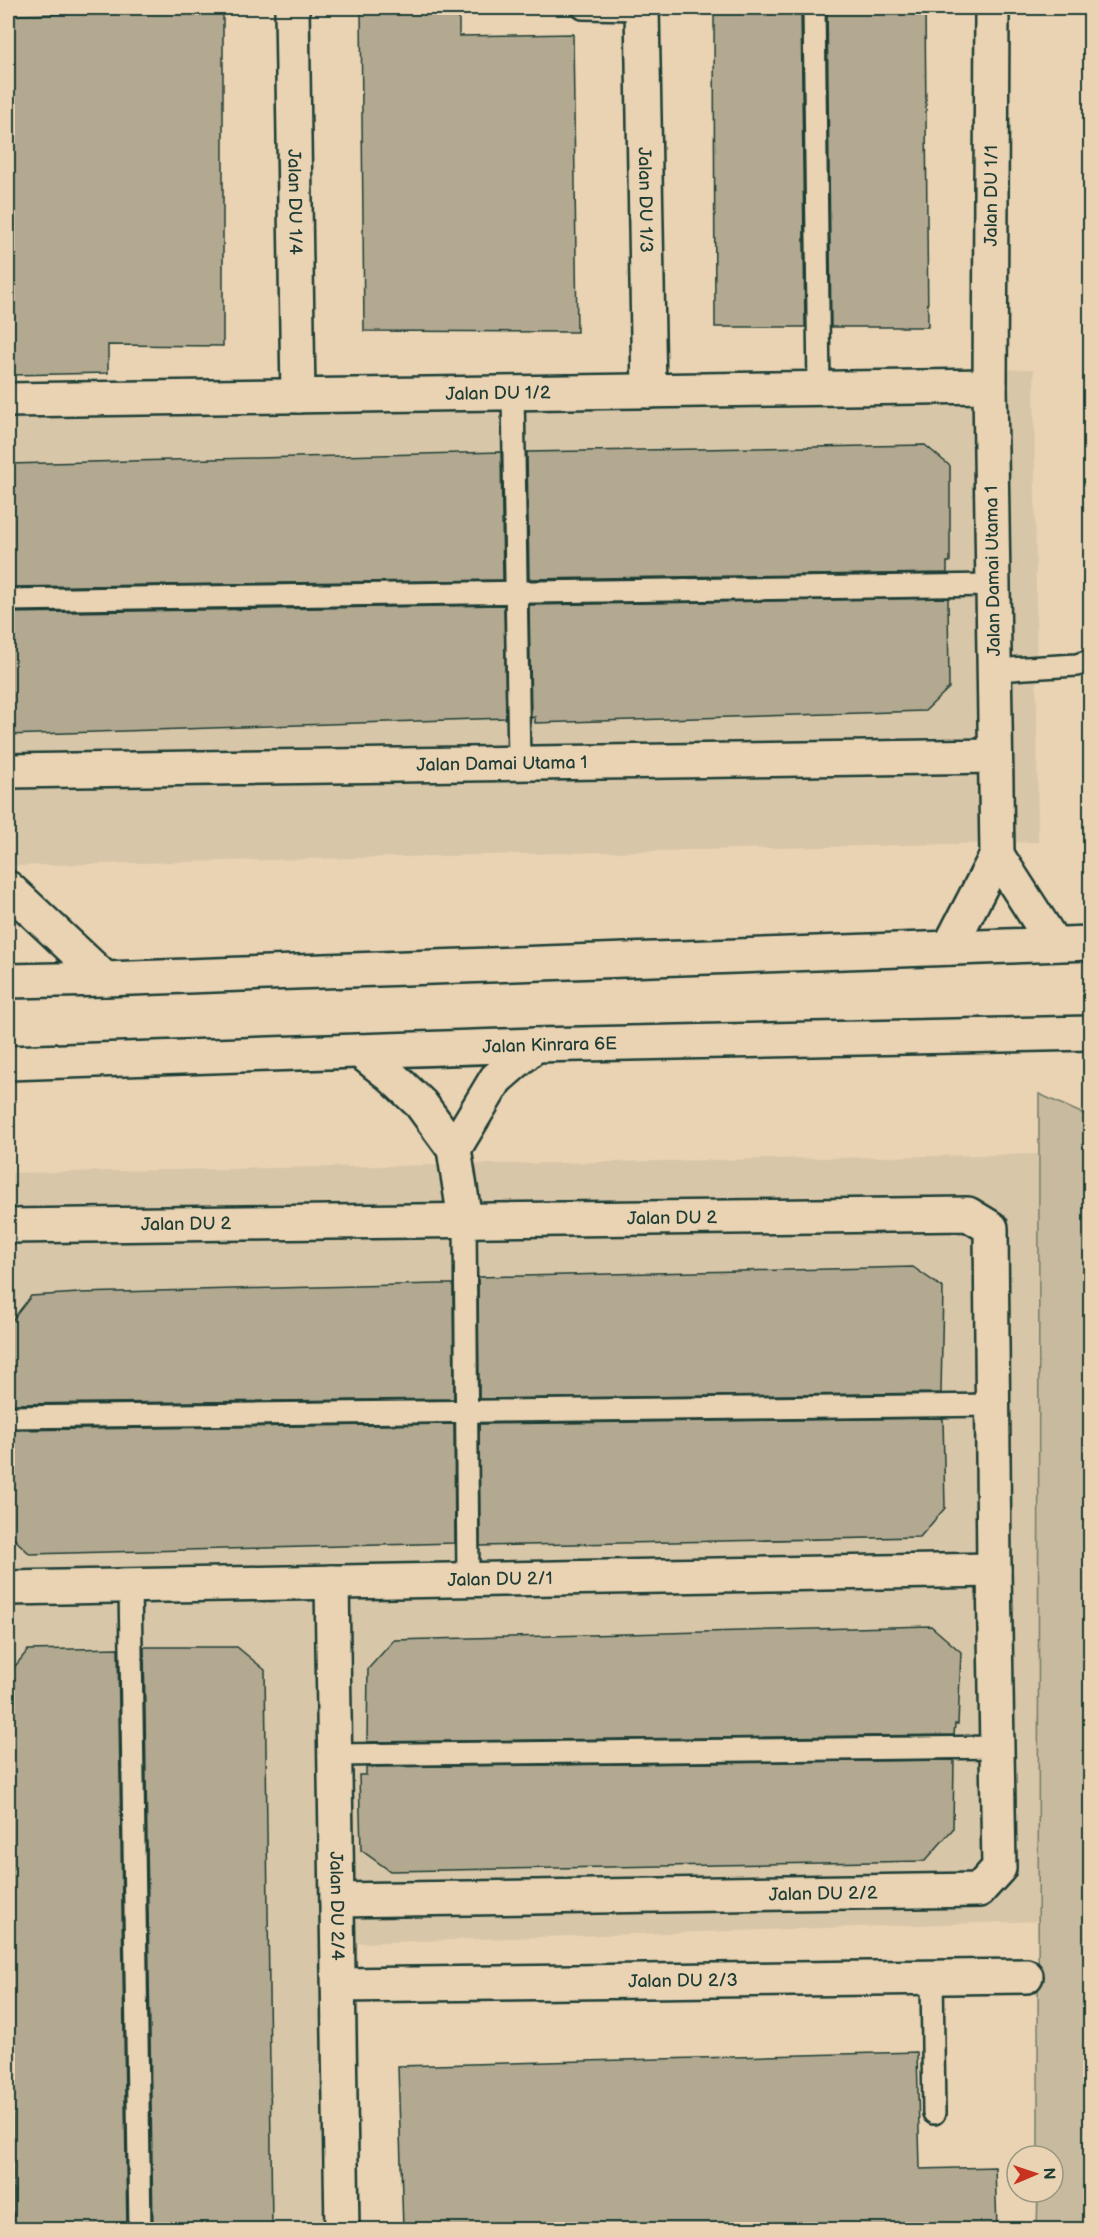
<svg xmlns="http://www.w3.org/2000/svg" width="1098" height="2237" font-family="'Balsamiq Sans',sans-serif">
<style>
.built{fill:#d8c6a8}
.green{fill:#c8ba9e;stroke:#747c69;stroke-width:1.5}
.building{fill:#b2a990;stroke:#1f3d34;stroke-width:1.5}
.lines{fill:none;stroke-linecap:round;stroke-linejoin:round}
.lane-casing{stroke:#1f3d34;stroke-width:26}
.street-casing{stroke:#1f3d34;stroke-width:38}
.secondary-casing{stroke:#1f3d34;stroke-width:38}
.lane{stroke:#e9d3b3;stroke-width:21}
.street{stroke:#e9d3b3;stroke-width:33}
.secondary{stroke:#e9d3b3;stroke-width:33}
.labels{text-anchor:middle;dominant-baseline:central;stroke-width:6;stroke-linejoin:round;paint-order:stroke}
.street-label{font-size:18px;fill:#1f3d34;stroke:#e9d3b3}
</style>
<rect width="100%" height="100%" fill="#e9d3b3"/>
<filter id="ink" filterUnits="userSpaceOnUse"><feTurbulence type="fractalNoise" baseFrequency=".0167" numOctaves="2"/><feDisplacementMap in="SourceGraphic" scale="12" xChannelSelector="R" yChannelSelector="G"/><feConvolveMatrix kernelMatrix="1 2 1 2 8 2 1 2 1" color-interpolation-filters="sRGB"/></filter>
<g filter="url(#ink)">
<g class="built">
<path d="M 1034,369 L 1038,842 L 8,866 L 8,387 Z"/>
<path d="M 1038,1154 L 1038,1921 L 358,1943 L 361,2229 L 8,2229 L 8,1173 Z"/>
</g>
<path class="green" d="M 1039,1094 L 1090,1117 L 1090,2229 L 1037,2229 L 1038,2192 L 1053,2192 L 1053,2156 L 1038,2156 Z"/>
<g class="building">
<path d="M 131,8 L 223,8 L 223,346 L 108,345 L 108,373 L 11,375 L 8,15 L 131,13 Z"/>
<path d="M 361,8 L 459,8 L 459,36 L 573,34 L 577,332 L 364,331 Z"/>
<path d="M 714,8 L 801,8 L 805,327 L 715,327 Z"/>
<path d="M 827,8 L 925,8 L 928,327 L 831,327 Z"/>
<path d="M 925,445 L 950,466 L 950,562 L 947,562 L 947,573 L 529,579 L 527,452 Z"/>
<path d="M 501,452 L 503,580 L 8,587 L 8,464 Z"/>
<path d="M 948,598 L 949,688 L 925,711 L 535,723 L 535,717 L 531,718 L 529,605 Z"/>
<path d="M 504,605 L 506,718 L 8,735 L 8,613 Z"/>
<path d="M 913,1267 L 943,1288 L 941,1393 L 479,1399 L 478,1277 Z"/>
<path d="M 437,1284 L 453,1284 L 454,1399 L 11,1404 L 10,1323 L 31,1296 L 79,1293 Z"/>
<path d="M 941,1418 L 943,1419 L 945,1508 L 920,1537 L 480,1546 L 479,1424 Z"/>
<path d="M 454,1424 L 455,1543 L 30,1554 L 8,1533 L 8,1441 L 11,1441 L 11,1430 Z"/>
<path d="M 931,1626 L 961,1652 L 958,1724 L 955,1724 L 954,1735 L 367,1742 L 368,1669 L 394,1640 Z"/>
<path d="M 144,1647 L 237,1647 L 265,1670 L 272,2229 L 153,2229 Z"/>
<path d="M 118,1648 L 127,2229 L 14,2229 L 8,1675 L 28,1650 Z"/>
<path d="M 954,1760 L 953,1829 L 925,1861 L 390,1871 L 361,1850 L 359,1775 L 366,1775 L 366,1767 Z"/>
<path d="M 917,2052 L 920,2169 L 995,2167 L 997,2229 L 403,2229 L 398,2066 Z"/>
</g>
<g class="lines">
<g class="lane-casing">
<g id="lane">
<path d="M 583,8 L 642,9"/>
<path d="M 814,8 L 819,388"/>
<path d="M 513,393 L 519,763"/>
<path d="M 8,600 L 993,585"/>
<path d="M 994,670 L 1077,665 L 1090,661"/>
<path d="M 465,1220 L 468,1579"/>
<path d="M 8,1417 L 994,1405"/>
<path d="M 130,1586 L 140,2230"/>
<path d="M 336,1755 L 998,1747"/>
<path d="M 932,1978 L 934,2113"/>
</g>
</g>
<g class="street-casing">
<g id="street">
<path id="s1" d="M 292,8 L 298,396"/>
<path id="s2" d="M 642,8 L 649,391"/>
<path id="s3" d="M 8,400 L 990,386"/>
<path id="s4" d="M 8,771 L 995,756"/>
<path d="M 997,855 L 1054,944"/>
<path id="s5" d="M 949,948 L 997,855 L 990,386 L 992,8"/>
<path d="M 360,1051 L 389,1074 L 421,1104 L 454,1149 L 465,1220"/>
<path d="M 454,1149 L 496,1079 L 535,1045"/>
<path id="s6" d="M 8,1226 L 968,1214 L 991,1228 L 994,1570 L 999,1868 L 979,1890 L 337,1900"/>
<path id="s7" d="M 332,1582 L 342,2230"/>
<path id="s8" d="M 8,1588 L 994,1570"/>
<path id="s9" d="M 339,1985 L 1026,1976"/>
</g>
</g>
<g class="secondary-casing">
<g id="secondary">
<path d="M 8,888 L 105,979"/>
<path d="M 8,981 L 105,979 L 1090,943"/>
<path id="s10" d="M 8,1063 L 535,1045 L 1090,1033"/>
</g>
</g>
<use href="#lane" class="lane"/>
<use href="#street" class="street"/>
<use href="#secondary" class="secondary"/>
</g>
</g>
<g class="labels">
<g class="street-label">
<text stroke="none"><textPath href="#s5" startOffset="764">Jalan DU 1/1</textPath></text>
<text stroke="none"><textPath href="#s2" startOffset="192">Jalan DU 1/3</textPath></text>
<text stroke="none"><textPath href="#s1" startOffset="194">Jalan DU 1/4</textPath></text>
<text stroke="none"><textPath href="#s3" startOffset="490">Jalan DU 1/2</textPath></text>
<text transform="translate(993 571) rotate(-91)">Jalan Damai Utama 1</text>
<text stroke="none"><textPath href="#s4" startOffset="494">Jalan Damai Utama 1</textPath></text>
<text stroke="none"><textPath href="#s10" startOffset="542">Jalan Kinrara 6E</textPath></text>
<text stroke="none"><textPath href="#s6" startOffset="664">Jalan DU 2</textPath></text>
<text stroke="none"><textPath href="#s6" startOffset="178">Jalan DU 2</textPath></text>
<text stroke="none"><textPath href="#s8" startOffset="492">Jalan DU 2/1</textPath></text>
<text transform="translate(823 1894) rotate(-1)">Jalan DU 2/2</text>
<text stroke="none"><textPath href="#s7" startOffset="324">Jalan DU 2/4</textPath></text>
<text stroke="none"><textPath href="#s9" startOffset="344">Jalan DU 2/3</textPath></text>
</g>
</g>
<rect width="1098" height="2237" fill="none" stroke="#e9d3b3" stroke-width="30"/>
<rect x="15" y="15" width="1068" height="2207" fill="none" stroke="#1f3d34" stroke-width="2" filter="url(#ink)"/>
<g transform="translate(1035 2174) rotate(88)"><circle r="28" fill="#e9d3b3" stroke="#989780" stroke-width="1.5"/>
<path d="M0-4.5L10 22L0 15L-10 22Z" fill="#c8321e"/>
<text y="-9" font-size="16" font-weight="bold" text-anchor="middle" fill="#1f3d34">N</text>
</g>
</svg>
